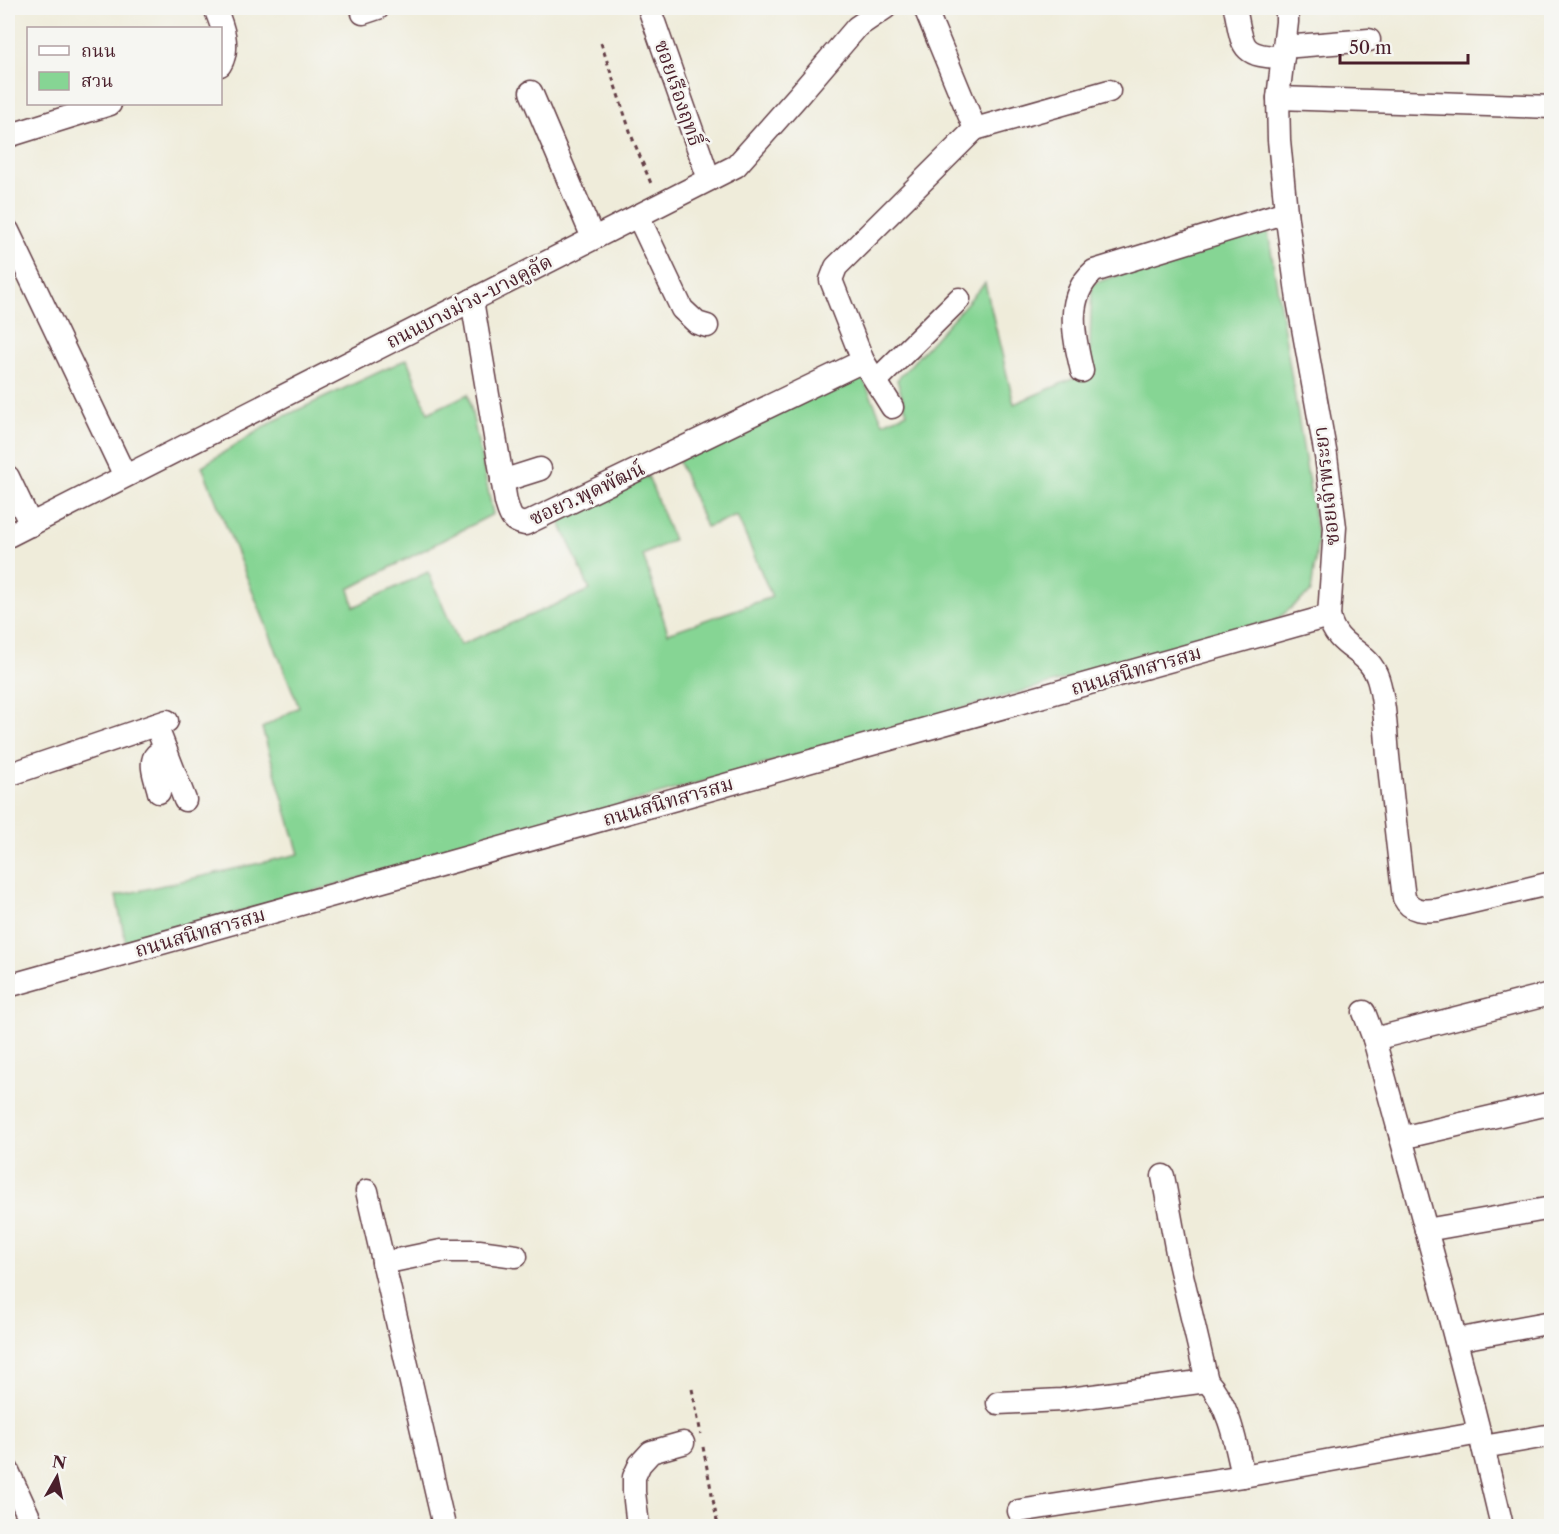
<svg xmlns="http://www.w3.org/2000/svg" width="1559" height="1534" font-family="'Libre Caslon Text','Noto Serif Thai',serif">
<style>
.green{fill:#86d594;stroke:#687a60;stroke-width:1.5}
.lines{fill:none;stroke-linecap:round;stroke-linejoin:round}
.minor-casing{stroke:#633e45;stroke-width:25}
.path{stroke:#633e45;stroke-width:3;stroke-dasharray:4.5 4.5;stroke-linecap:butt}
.minor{stroke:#fff;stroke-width:22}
.labels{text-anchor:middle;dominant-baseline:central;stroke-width:5;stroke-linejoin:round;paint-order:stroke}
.street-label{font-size:20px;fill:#4a1f2b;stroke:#f6f6f2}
</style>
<rect width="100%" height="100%" fill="#f6f6f2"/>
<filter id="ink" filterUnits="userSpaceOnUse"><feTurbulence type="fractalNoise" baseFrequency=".0167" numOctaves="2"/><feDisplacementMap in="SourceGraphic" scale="12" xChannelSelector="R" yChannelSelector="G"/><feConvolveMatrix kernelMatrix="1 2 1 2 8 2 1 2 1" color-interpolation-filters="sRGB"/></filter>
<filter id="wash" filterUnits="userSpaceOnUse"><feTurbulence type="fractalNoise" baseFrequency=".008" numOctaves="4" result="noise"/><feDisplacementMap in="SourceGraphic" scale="24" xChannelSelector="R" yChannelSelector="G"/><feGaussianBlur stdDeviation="1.35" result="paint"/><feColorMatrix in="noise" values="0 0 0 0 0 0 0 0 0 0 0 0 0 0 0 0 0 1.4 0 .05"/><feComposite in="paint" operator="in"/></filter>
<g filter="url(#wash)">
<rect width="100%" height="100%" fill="#efecda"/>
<path class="green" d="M 1267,225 L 1318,539 L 1311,592 L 1276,620 L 126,944 L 116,896 L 299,854 L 262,728 L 299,707 L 202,466 L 272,422 L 407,359 L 428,413 L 468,394 L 493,514 L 349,589 L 354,607 L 428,572 L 460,645 L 590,590 L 558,518 L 648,476 L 673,540 L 643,555 L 668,633 L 772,597 L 737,516 L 706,527 L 678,460 L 861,374 L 883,423 L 907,413 L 897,380 L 985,283 L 1014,404 L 1089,372 L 1092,284 Z"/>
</g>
<g filter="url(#ink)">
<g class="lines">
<g class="minor-casing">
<g id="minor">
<path d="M 215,8 C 222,25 231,47 220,65"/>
<path d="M 649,8 L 709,179"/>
<path d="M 1235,8 C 1243,45 1239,57 1283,57"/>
<path d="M 1287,8 L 1287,22 L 1278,98 L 1279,140 L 1286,212 L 1298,300 L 1326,456 L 1335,527 L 1329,616 C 1336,650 1368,648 1378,679 C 1385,701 1386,733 1388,756 C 1393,804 1398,851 1404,898 C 1411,912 1424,911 1438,910 L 1552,883"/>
<path d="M 363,13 L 378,8"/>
<path d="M 1284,47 L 1369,40"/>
<path d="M 531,92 L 593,238"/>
<path d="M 1278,98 L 1552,107"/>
<path d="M 975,129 L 1109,91"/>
<path d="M 8,136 L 110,104"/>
<path d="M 638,216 L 682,309 L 697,323 L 707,326"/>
<path d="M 8,231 L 125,476"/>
<path d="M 472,300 L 506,502 C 510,515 510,521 525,524 L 863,361"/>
<path d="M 1082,371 C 1074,337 1064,297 1094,271 L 1286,212"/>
<path d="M 876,381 L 959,299"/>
<path d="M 892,407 L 863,361 L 831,280 L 836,267 L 975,129 L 925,8"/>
<path d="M 8,477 L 31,525"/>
<path d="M 502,481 L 540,469"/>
<path d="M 8,536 L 736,166 L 798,96 L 857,27 L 885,8"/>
<path d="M 156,725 L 185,800"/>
<path d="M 8,775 L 167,721"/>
<path d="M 159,792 C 157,782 148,763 156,755 C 159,752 162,751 165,749"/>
<path d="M 8,986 L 1329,616"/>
<path d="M 1364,1012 L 1374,1039 C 1418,1201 1464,1363 1502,1526"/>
<path d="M 1374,1039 L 1550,994"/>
<path d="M 1401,1138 L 1552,1103"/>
<path d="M 1163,1176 L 1178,1258 L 1207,1381 C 1230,1406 1236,1445 1243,1476"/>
<path d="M 367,1191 L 444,1526"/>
<path d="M 1426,1230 L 1552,1208"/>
<path d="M 383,1263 L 441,1251 L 479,1251 L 516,1256"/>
<path d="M 1456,1340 L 1552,1322"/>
<path d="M 998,1403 L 1062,1400 L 1207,1381"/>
<path d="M 1483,1447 L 1552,1435"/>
<path d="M 8,1471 L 33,1526"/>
<path d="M 1019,1511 L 1243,1476 L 1480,1433"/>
<path d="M 638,1526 L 634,1492 L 634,1477 L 640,1464 L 651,1452 L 683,1443"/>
</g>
</g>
<g class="path">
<path d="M 601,43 L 632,137 L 652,186"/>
<path d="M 692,1389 L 701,1434"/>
<path d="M 703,1447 L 718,1526"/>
</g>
<use href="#minor" class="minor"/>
</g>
</g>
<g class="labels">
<g class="street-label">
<text transform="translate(679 93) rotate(71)">ซอยเรืองฤทธิ์</text>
<text transform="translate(469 301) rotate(-27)">ถนนบางม่วง-บางคูลัด</text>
<text transform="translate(1326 486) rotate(-96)">ซอยเจ้าพระยา</text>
<text transform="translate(587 493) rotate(-25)">ซอยว.พุดพัฒน์</text>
<text transform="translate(1136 670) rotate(-16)">ถนนสนิทสารสม</text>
<text transform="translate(668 801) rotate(-16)">ถนนสนิทสารสม</text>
<text transform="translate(200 932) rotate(-16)">ถนนสนิทสารสม</text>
</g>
</g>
<rect width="1559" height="1534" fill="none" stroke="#f6f6f2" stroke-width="30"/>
<rect x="27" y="27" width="195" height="78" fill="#f6f6f2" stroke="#b1a0a2" stroke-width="1.5"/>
<rect x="39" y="46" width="30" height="9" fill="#ffffff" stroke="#b1a0a2" stroke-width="1.5"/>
<text x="81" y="57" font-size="18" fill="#4a1f2b">ถนน</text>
<rect x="39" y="72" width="30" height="18" fill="#86d594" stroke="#b1a0a2" stroke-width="1.5"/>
<text x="81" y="87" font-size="18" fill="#4a1f2b">สวน</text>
<g transform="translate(57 1477) rotate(9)" stroke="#f6f6f2" stroke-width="4.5" paint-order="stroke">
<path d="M0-4.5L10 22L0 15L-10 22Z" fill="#4a1f2b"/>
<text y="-9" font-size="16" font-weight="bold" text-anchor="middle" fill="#4a1f2b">N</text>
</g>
<path d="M1340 54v9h128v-9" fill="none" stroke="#4a1f2b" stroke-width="3"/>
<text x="1349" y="54" font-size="18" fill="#4a1f2b" stroke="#f6f6f2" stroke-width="4.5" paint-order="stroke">50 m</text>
</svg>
